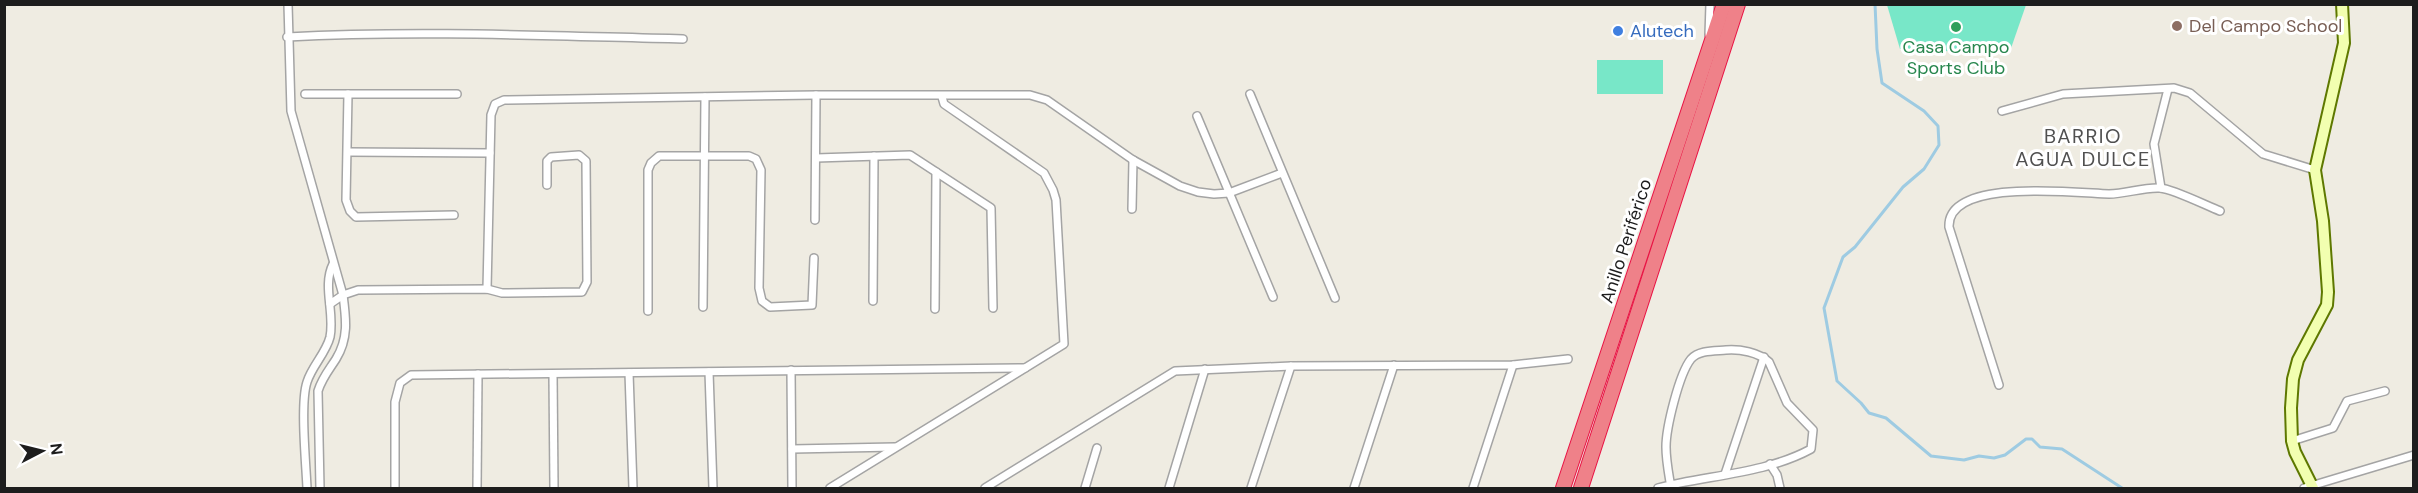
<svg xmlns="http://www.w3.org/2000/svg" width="2418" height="493" font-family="'DM Sans',sans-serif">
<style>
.pitch{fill:#78e7c8}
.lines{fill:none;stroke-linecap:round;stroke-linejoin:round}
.stream{stroke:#9ecbe2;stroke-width:3}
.street-casing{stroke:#a4a4a4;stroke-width:10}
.secondary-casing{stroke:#5e7800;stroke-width:14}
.highway-casing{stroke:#e91344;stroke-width:16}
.street{stroke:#fff;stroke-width:7}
.secondary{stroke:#f2ffb0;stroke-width:10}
.highway{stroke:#ef8189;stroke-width:14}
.education-dot{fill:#8d6e63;stroke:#fff;stroke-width:2}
.leisure-dot{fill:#2e9e5b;stroke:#fff;stroke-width:2}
.shop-dot{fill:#3f7fe0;stroke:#fff;stroke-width:2}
.labels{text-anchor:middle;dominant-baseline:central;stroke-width:6;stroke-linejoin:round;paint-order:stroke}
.education-label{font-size:18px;fill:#785e54;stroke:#fff;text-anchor:start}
.shop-label{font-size:18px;fill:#366cbe;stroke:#fff;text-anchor:start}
.leisure-label{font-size:18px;fill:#27864d;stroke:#fff}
.street-label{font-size:18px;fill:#1d1d1d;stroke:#fff}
.neighbourhood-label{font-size:20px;letter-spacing:1.5px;fill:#505050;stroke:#fff}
</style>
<rect width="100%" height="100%" fill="#efece2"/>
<g class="pitch">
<path d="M 1887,5 L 1887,4 L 2026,5 L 2009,54 L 1900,49 Z"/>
<rect x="1597" y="60" width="66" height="34"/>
</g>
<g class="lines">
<g class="stream">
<path d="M 1875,4 L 1877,49 L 1882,83 L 1924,111 L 1938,126 L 1939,145 L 1924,169 L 1903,187 L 1855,247 L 1843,257 L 1824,308 L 1837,381 L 1861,403 L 1869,413 L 1886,418 L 1931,456 L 1964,460 L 1979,456 L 1994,458 L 2005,455 L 2026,439 L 2032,439 L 2040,447 L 2062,449 L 2122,488"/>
<path d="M 4,375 L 4,383"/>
</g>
<g class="street-casing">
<g id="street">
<path d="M 288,4 L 291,111 L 343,295 C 346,318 349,338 336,359 C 329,370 322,378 318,391 L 320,488"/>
<path d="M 1709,35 L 1710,4"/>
<path d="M 287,37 C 419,30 551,36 683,39"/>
<path d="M 305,94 L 457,94"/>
<path d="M 348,94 L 346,200 L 350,211 L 356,217 L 454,215"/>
<path d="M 1250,94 L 1335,298"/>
<path d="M 2002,111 L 2063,94 L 2174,88 L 2190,93 L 2263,154 L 2315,170"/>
<path d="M 1197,116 L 1273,297"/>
<path d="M 348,152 L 490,153"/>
<path d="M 816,158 L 910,155 L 991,208 L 993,308"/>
<path d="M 2161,188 L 2154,144 L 2168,89"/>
<path d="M 1132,209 L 1133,160"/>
<path d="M 815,220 L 816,95"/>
<path d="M 487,289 L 491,115 L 495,104 L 504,100 L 816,95 L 1030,95 L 1047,100 L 1133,160 L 1180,186 L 1198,192 L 1214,194 L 1229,193 L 1282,173"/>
<path d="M 873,301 L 874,156"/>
<path d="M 330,304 L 343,295 L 358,290 L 487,289 L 502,293 L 582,292 L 587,282 L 586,161 L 579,155 L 551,157 L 547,161 L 547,185"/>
<path d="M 703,307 L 705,97"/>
<path d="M 935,309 L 936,172"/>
<path d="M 648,311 L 648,170 L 651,163 L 659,156 L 749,156 L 756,159 L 761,170 L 759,288 L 762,301 L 770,307 L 812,305 L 814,258"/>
<path d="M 791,370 L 792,488"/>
<path d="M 709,372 L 713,488"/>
<path d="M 629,373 L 633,488"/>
<path d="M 553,374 L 554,488"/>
<path d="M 1999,385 L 1949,227 C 1947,177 2077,193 2109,194 C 2126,194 2143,187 2160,188 C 2173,189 2205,205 2220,211"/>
<path d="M 2292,441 L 2333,428 L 2347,401 L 2385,391"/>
<path d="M 792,449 L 895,447"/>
<path d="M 1770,464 L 1777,475 L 1780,488"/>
<path d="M 1725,474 L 1764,357"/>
<path d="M 307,488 C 306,464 300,403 307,382 C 312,366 326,353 330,337 C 335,313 322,286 333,264"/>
<path d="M 395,488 L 395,402 L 400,383 L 411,375 L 1025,368"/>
<path d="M 477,488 L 478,374"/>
<path d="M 830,488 L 1064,344 L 1056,200 L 1053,190 L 1044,173 L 944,104 L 942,97"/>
<path d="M 985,488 L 1175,371 L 1291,366 L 1513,365 L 1568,359"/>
<path d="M 1085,488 L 1097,448"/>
<path d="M 1169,488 L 1205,369"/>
<path d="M 1251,488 L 1291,366"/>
<path d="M 1354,488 L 1394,365"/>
<path d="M 1473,488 L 1513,365"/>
<path d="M 1658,488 C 1708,475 1765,474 1811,449 L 1813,430 L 1787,403 L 1769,362 C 1758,352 1740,349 1726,350 C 1714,351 1699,350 1691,359 C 1679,374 1666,428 1666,447 C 1666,461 1669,475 1671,488"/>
<path d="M 2304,488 L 2414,455"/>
</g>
</g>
<g class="secondary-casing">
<path id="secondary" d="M 2313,488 L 2295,452 L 2292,441 L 2291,408 L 2293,379 L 2298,360 L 2327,305 L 2328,292 L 2323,221 L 2315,170 L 2344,43 L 2342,4"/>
</g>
<g class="highway-casing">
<g id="highway">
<path d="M 1563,488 L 1724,4"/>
<path d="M 1581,488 L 1738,4"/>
</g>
</g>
<use href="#street" class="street"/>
<use href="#secondary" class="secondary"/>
<use href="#highway" class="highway"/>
</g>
<circle class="education-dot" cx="2177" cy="26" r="6"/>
<circle class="leisure-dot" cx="1956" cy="27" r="6"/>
<circle class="shop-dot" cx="1618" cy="31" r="6"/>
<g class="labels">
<g class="education-label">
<text x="2189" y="26">Del Campo School</text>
</g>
<g class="shop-label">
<text x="1630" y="31">Alutech</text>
</g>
<g class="leisure-label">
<text x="1956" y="47">Casa Campo<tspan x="1956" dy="21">Sports Club</tspan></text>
</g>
<g class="street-label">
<text transform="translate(1626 241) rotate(-72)">Anillo Periférico</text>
</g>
<g class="neighbourhood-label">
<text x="2083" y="136">BARRIO<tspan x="2083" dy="23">AGUA DULCE</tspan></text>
</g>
</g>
<rect width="2418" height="493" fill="none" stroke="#1d1d1d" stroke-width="12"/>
<g transform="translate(42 451) rotate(83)" stroke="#ffffff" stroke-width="4.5" paint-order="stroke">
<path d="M0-4.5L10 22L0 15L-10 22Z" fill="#1d1d1d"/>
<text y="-9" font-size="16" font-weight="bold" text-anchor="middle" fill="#1d1d1d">N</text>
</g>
</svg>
